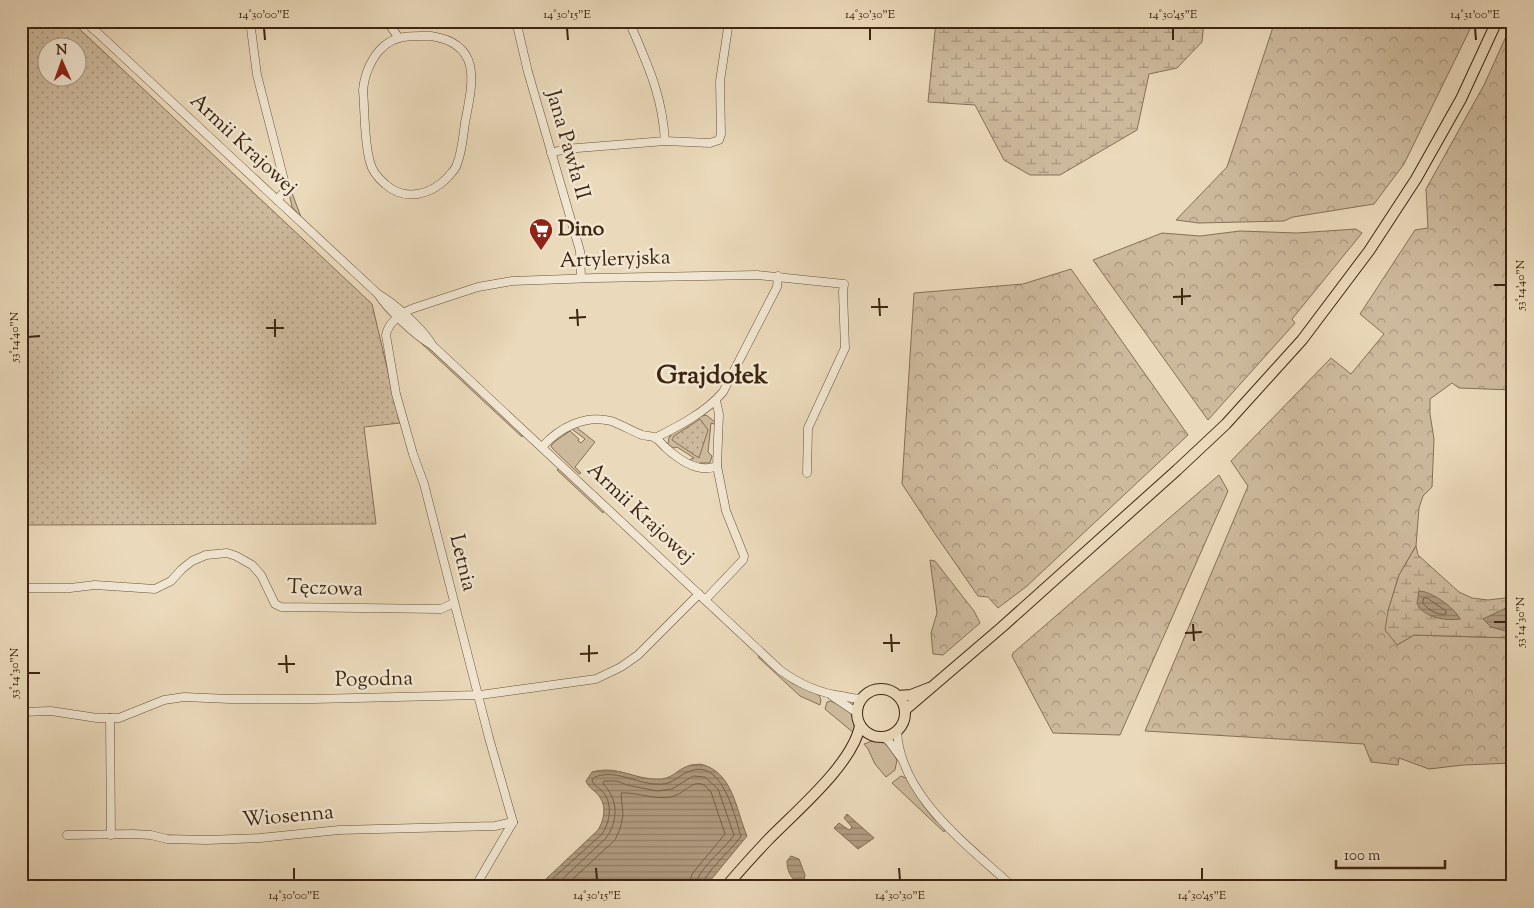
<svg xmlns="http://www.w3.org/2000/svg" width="1534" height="908" font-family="'Sorts Mill Goudy',serif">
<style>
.grass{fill:#cdba9d;stroke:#857056}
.forest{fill:url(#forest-crowns);stroke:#857056}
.wetland{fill:url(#wetland-marsh);stroke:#857056}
.park{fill:url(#park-dots);stroke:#857056;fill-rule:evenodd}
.water{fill:url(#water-rules);stroke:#816c53}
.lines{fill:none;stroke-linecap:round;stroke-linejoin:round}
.shore{stroke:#766048;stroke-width:1}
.minor-casing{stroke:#68523a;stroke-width:9}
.major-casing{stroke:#3d2510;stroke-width:12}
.minor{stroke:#f1e6d2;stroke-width:8}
.major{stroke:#ead9ba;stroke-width:10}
.ticks{fill:none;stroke:#3d2510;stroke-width:2}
.labels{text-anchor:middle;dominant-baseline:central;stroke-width:5;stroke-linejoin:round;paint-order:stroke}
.street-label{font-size:21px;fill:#3d2510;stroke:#f1e6d2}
.poi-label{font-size:21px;font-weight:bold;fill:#3d2510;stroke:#f1e6d2;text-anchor:start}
.district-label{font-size:26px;font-weight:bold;fill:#3d2510;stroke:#f1e6d2}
.neatline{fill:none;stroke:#3d2510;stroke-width:2}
.ticks-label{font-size:12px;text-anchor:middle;fill:#3d2510}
</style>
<defs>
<pattern id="forest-crowns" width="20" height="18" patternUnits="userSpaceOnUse" patternTransform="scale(1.25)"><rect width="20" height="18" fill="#cdba9d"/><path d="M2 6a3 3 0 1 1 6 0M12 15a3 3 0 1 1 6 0" fill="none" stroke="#a8977f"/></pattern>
<pattern id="wetland-marsh" width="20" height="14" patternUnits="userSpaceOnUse" patternTransform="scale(1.25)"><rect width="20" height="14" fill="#cdba9d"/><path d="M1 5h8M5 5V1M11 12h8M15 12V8" fill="none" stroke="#a8977f"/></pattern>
<pattern id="park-dots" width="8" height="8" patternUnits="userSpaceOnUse" patternTransform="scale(1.25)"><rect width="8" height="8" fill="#cdba9d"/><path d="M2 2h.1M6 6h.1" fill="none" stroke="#a8977f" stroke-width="1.8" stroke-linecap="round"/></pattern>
<pattern id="water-rules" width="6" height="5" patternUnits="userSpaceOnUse" patternTransform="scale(1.25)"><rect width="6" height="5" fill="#af9c80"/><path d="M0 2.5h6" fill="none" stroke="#907f67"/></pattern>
</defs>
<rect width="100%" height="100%" fill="#ead9ba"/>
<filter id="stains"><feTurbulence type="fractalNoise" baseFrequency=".004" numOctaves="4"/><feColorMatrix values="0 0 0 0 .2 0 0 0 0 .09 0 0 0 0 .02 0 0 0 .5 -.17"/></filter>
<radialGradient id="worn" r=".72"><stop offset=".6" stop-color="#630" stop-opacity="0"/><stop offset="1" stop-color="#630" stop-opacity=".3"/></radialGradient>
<g class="grass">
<path d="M 289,193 L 292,193 L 301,217 L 292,207 Z"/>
<path d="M 420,340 L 522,434 L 522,437 L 421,343 Z"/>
<path d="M 702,414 L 703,416 L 706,415 L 715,422 L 714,424 L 711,423 L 708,452 L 712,456 L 710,463 L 699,463 L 698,464 L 689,460 L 694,458 L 677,447 L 673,448 L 668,444 L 669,437 L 671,436 L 670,434 Z"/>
<path d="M 576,427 L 595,442 L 575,467 L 581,473 L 579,474 L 553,449 L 551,446 L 554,442 L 570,431 L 579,439 L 578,441 L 581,443 L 585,439 L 573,430 L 572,428 Z"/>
<path d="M 558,469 L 560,469 L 604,509 L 603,513 L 557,470 Z"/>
<path d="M 760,656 L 780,674 L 792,683 L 819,695 L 821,700 L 820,705 L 800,696 L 758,657 Z"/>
<path d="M 831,701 C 846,708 859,715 855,734 L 825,709 L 827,702 Z"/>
<path d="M 875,740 C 887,742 891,750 897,760 L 895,770 L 886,777 L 875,764 L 868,749 L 864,744 Z"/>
<path d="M 901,776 L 908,779 L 923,805 L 934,819 L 946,828 L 944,832 L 892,783 Z"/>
</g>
<g class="forest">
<path d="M 1275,21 L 1474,21 L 1404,164 L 1374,204 L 1293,217 L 1284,221 L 1199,223 L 1176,220 L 1227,167 Z"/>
<path d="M 1513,21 L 1513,390 L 1459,388 L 1452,383 L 1430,399 L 1430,414 L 1434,439 L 1432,487 L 1423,496 L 1419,508 L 1416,546 L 1399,575 L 1388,611 L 1397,645 L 1414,635 L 1513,638 L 1513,763 L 1463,765 L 1429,769 L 1399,758 L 1398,765 L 1371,762 L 1364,744 L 1145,731 L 1248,486 L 1231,461 L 1331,358 L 1351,374 L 1384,334 L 1360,314 L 1415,230 L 1428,228 L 1426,189 L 1484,85 Z"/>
<path d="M 1356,229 L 1362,233 L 1292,319 L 1295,323 L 1208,420 L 1093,260 L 1162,233 L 1200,236 L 1240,231 L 1297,233 Z"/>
<path d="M 1071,269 L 1188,435 L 1027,586 L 998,608 L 988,597 L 978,596 L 935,534 L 902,484 L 914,293 L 1023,284 Z"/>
<path d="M 1219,475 L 1228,491 L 1120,735 L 1053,733 L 1012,656 L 1013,653 Z"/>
<path d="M 930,560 L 935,561 L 974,611 L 980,623 L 943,655 L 933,654 L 931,633 L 937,613 Z"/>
</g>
<g class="wetland">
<path d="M 936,21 L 1204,21 L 1202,42 L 1177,68 L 1149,74 L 1137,130 L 1060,175 L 1030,175 L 1004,160 L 975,105 L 928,102 Z"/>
<path d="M 1416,546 L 1418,555 L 1459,592 L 1472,598 L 1488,600 L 1513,597 L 1513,638 L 1414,635 L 1397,645 L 1385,630 L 1388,611 L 1399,575 Z"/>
</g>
<g class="park">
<path d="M 21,21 L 71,21 L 372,304 L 400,423 L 364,427 L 376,524 L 21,525 ZM 48,48 L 78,48 L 78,78 L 48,78 Z"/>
<path d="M 700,419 L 708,430 L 699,458 L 672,440 L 674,436 Z"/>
</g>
<g class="water">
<path d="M 1419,591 C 1431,591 1455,608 1460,619 C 1446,621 1423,618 1417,603 Z"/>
<path d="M 1506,608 L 1513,608 L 1513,633 L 1491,627 L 1483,619 Z"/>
<path d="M 700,764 C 733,771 736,810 747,836 L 705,887 L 542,887 L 545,880 L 598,830 C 604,820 607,806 599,796 C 595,790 589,789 586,781 L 592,772 C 617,765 633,779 657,779 C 672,780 676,770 688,766 C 692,764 696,765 700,764 Z"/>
<path d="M 847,814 L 874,838 L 858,849 L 834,828 L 839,823 L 849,830 L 852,827 L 844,818 Z"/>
<path d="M 791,856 L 799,859 L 805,875 L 804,880 L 797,882 C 790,877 787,870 787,861 Z"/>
</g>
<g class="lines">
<g class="shore">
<path d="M 1424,598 L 1427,598 L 1446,611 L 1446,614 C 1438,616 1427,609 1423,603 Z"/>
<path d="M 547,887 L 549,882 L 602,834 C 610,822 613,804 603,792 C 599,787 594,787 592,780 L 595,777 C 615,769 635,783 655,784 C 674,786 676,776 690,771 C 723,759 734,815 741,836 C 732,850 703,873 702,887"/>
<path d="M 554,887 L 606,838 C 618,822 619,799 603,784 L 604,781 L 617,781 L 627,785 L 657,791 L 672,789 L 693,776 L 705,777 L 718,789 L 734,835 C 724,850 697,869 695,887"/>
<path d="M 564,887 L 615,840 L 620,829 L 623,815 L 621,793 C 638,792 653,800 671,797 C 688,793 696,772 711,792 L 725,834 L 692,874 L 688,887"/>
</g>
<g class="minor-casing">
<g id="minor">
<path d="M 85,21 L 378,294 C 394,303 422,328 431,343"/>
<path d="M 250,21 L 257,75 L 285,184 L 284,192 L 277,200"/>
<path d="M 391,21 L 391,27 L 399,38"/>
<path d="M 516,21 L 528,72 L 580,251 L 581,278"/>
<path d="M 629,21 C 647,64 662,93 665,141"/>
<path d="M 93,29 L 100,21"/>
<path d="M 431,36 C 484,44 472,85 465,123 C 463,136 462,152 457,164 C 456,169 451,173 448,177 C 431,195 405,202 385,184 C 378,178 372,171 370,162 C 364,141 365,113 363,90 C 365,69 377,44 399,38 C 409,35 420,36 431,36 Z"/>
<path d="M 551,153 L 565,149 L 665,141 L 710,143 L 719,140 L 721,134 L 720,81 L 729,21"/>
<path d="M 378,294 C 388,310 416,336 432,345 L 780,670 C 799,684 819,693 842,696 C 849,697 855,700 862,698"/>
<path d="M 655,438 C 679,426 706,412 723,392 L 777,287 L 778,276"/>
<path d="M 542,447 C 559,428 585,414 611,421 C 622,425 632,431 642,435 C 646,436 650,436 654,437 C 658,439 662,444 665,447 C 678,459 699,474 717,466"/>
<path d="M 21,588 L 70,588 L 95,585 L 155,589 L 171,581 L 182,569 L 192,561 L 206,555 L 227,553 L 236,556 L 252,565 L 261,575 L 275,604 L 281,607 L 441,609 L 454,603"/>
<path d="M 705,600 L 743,560 L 744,556 L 726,511 L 717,466 L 719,414 L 716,401"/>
<path d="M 832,696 L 856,712"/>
<path d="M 21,712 L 51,711 L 97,718 L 119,718 L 164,700 L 184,697 L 230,699 L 314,699 L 480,695 L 596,679 L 621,667 L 638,655 L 699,594"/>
<path d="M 110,718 L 111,835"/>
<path d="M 897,731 C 900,797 969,846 1013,887"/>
<path d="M 883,737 L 888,740 L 902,759"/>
<path d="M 513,822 L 489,738 L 424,484 L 413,454 L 396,394 L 386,335 C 388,322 403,312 414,308 L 478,287 L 512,281 L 595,278 L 757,275 L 844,284 L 843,292 L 845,348 L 808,428 L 807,473"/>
<path d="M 67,835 L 133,834 L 151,835 L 167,839 L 206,840 L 260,838 L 339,830 L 495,826 L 513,822"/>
<path d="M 475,887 L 513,822"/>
</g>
</g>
<g class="major-casing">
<g id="major">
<circle cx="881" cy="713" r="24"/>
<path d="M 898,696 L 911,695 L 929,688"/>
<path d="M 905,710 L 1002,627 L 1177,470 L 1226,424 L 1302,340 L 1369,251 L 1416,179 L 1461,99 L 1497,21"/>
<path d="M 726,887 C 739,871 753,856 767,841 C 795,812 852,765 860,726"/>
</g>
</g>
<use href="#minor" class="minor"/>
<use href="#major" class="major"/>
</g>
<path class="ticks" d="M 264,28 L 265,40M 567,28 L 568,40M 870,28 L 870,40M 1173,28 L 1173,40M 1475,28 L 1476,40M 1494,285 L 1506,285M 1182,288 L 1182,305M 1173,297 L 1191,296M 879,298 L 880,316M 871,307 L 888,307M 577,309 L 578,326M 569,318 L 586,317M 275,319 L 275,337M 266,328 L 284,328M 28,337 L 40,336M 1494,622 L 1506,622M 1193,624 L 1194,641M 1185,633 L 1202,632M 891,634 L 892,652M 883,643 L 900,643M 589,645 L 589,662M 580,654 L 598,653M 286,655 L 287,673M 278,664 L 295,664M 28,673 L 40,673M 294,868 L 294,880M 596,868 L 597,880M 899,868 L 900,880M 1202,868 L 1202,880"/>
<defs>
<g id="supermarket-pin" transform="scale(1.25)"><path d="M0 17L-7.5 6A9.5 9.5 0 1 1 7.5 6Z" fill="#8f2418" stroke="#f1e6d2"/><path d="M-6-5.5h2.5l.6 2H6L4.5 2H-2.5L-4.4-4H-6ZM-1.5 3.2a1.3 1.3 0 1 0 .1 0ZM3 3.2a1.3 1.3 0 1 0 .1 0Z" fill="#fff"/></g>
</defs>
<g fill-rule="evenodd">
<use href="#supermarket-pin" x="541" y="230"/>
</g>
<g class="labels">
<g class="street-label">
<text transform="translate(243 145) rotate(43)">Armii Krajowej</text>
<text transform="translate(567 145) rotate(74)">Jana Pawła II</text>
<text transform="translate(615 260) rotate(-2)">Artyleryjska</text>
<text transform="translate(640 514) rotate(43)">Armii Krajowej</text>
<text transform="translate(462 563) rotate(76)">Letnia</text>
<text transform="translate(325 589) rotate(2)">Tęczowa</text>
<text transform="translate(374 680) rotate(-1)">Pogodna</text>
<text transform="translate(288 817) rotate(-5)">Wiosenna</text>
</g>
<g class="poi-label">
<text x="558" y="230">Dino</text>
</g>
<g class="district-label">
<text x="712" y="376">Grajdołek</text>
</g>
</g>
<rect width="1534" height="908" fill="none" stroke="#ead9ba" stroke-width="55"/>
<g transform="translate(62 62) rotate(358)"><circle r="24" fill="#f1e6d2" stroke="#a99984"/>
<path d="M0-4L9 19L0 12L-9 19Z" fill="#8f2418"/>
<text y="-8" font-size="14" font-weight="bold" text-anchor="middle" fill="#3d2510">N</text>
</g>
<path d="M1336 860v8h109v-8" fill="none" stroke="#3d2510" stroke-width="2.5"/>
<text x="1344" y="860" font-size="15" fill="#3d2510" stroke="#f1e6d2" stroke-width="4" paint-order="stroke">100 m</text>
<rect x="28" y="28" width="1478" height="852" class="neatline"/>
<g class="ticks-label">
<text x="264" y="18">14°30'00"E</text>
<text x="567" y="18">14°30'15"E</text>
<text x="870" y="18">14°30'30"E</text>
<text x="1173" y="18">14°30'45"E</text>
<text x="1475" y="18">14°31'00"E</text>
<text transform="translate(1520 285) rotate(-90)" y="4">53°14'40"N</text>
<text transform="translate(14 337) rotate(-90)" y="4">53°14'40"N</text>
<text transform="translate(1520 622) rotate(-90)" y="4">53°14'30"N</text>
<text transform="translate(14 673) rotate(-90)" y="4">53°14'30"N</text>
<text x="294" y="899">14°30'00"E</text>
<text x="597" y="899">14°30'15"E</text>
<text x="900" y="899">14°30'30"E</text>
<text x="1202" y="899">14°30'45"E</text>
</g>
<rect width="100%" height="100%" filter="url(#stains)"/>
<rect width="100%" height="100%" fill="url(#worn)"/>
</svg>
